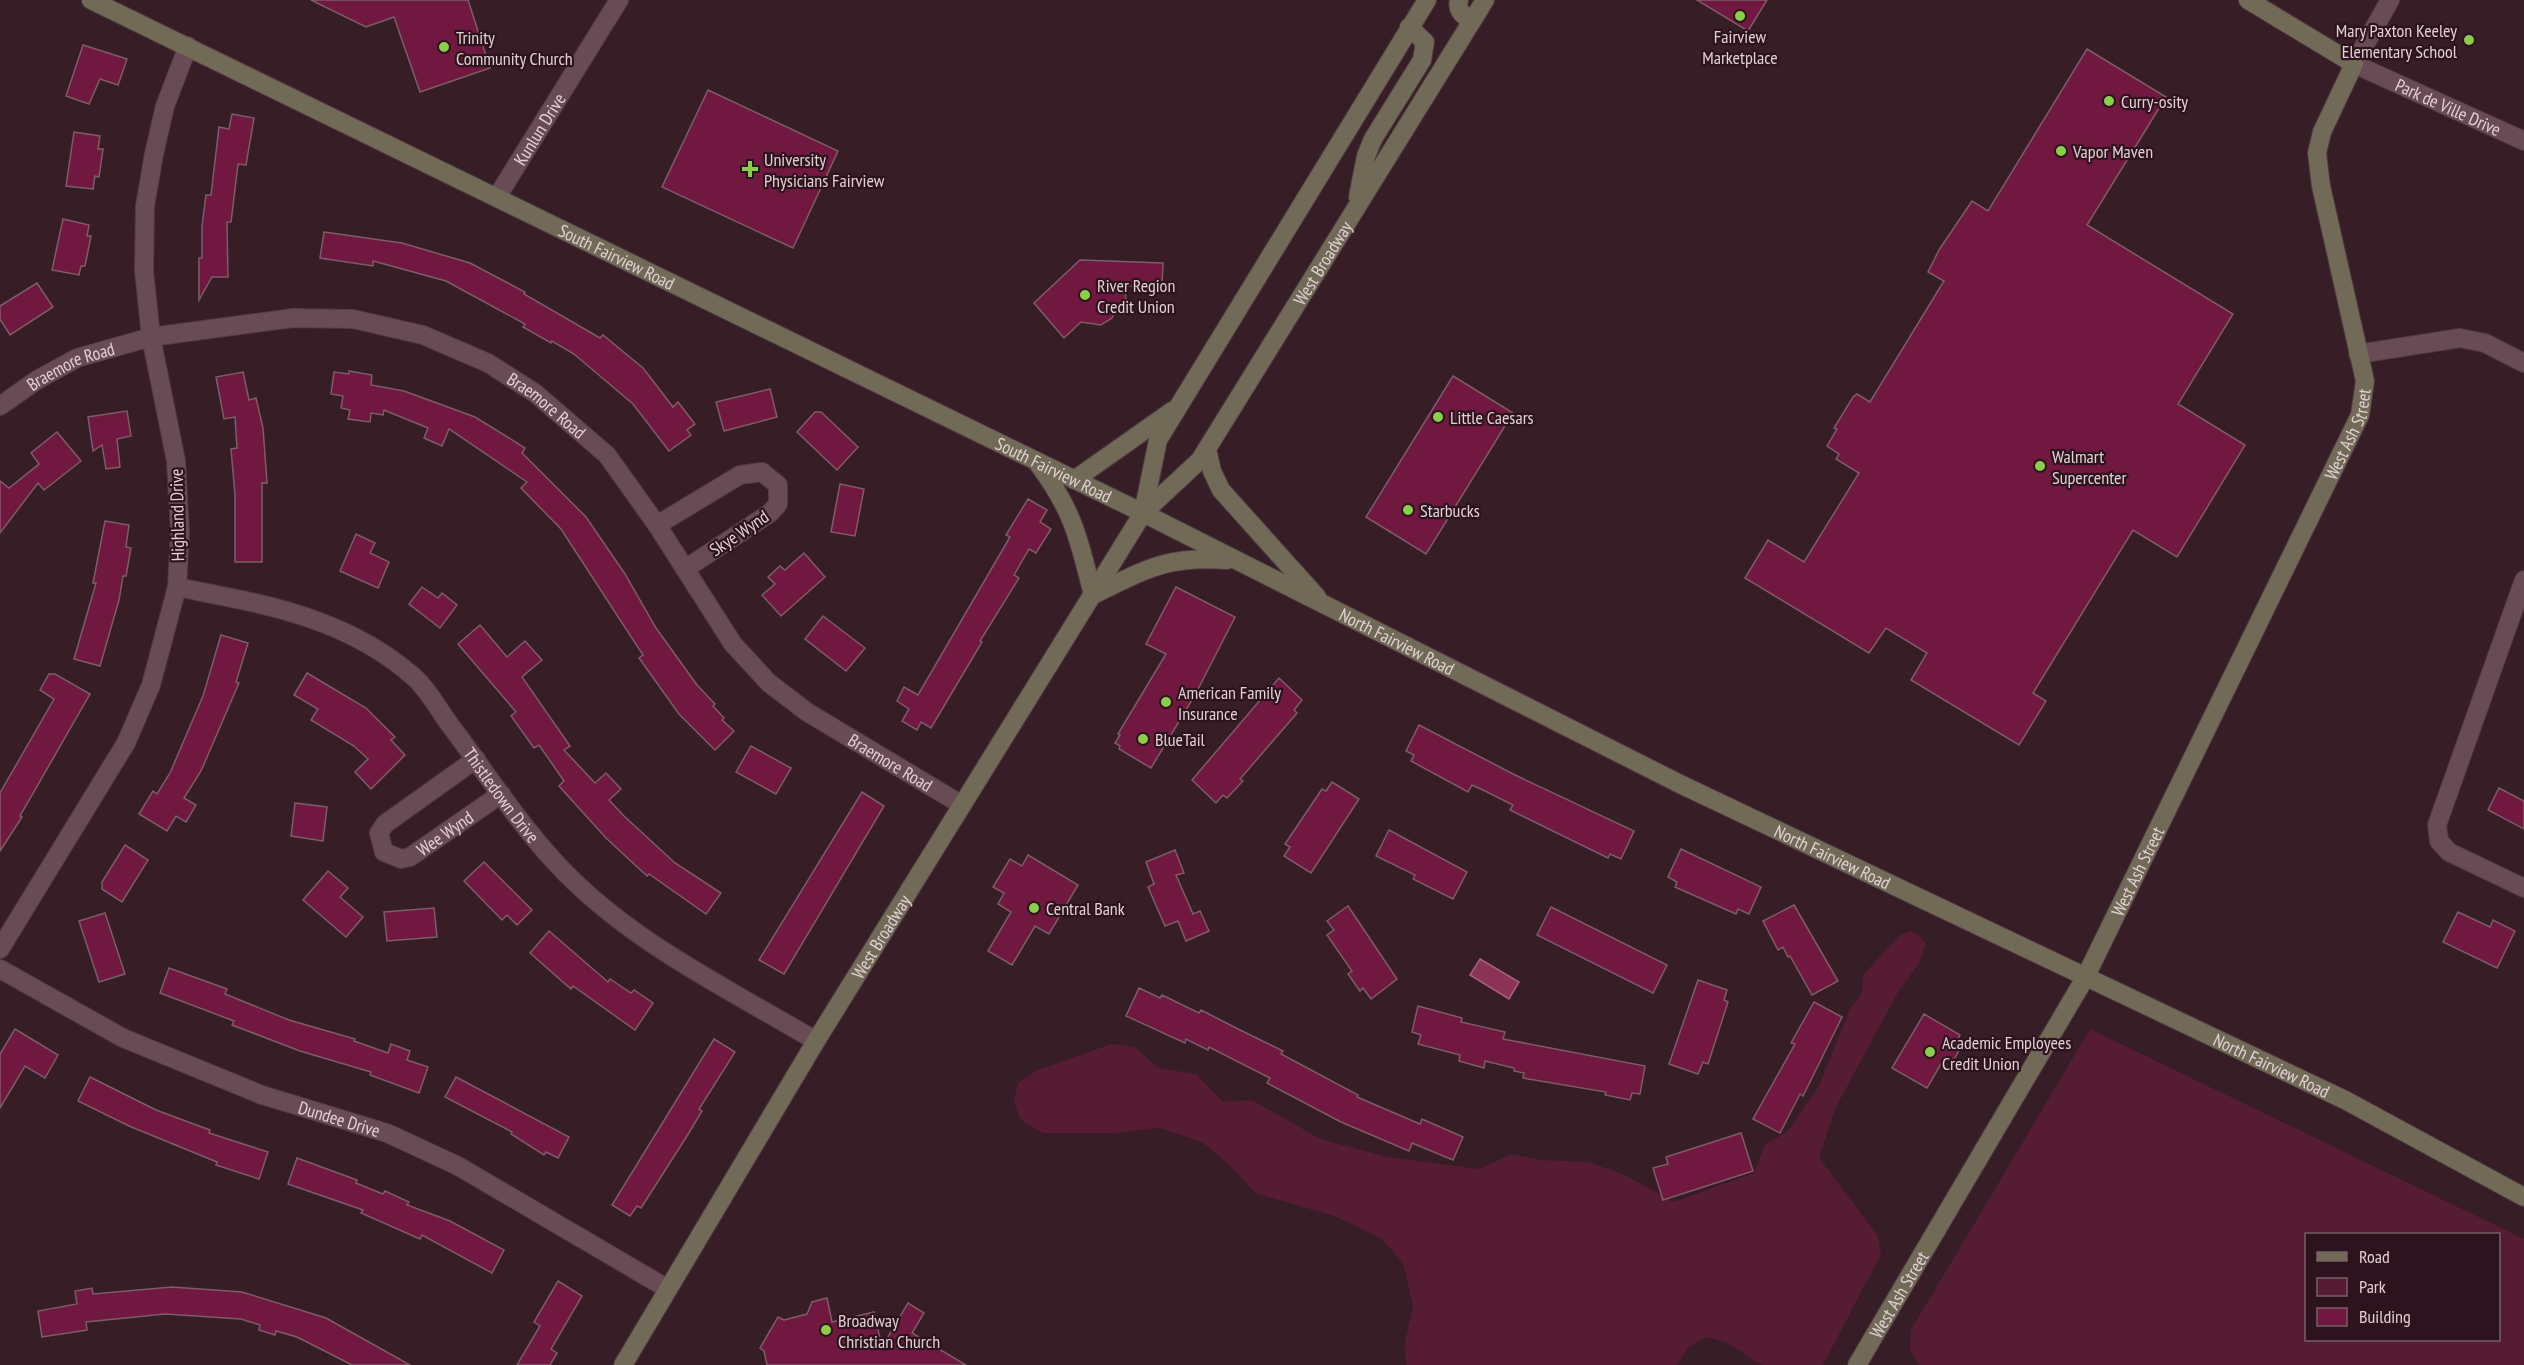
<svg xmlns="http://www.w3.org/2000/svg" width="2524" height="1365" font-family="'PT Sans Narrow',sans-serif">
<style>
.green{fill:#551c34;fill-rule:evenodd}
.water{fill:#8b3257;stroke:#a5617d;stroke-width:1.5}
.building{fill:#701840;stroke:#7c5d67;stroke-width:1.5}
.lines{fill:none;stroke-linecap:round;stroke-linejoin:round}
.street-casing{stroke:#503b42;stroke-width:20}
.secondary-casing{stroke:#503b42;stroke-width:20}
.street{stroke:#694b55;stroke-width:18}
.secondary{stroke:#716a57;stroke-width:18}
.poi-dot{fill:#89cf49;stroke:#2c131d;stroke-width:2}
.labels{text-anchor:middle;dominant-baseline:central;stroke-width:4.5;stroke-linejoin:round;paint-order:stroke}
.poi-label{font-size:18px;fill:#e2d0d5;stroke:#2c131d;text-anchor:start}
.street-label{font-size:18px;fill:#e2d0d5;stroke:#2c131d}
</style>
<rect width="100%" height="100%" fill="#371d26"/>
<g class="green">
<path d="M 1910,931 L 1919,935 L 1926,944 L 1919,963 L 1897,994 L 1835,1109 L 1819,1158 L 1878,1236 L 1881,1254 L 1823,1365 L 1762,1365 L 1726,1342 L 1706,1337 L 1688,1348 L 1677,1365 L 1406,1365 L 1405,1342 L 1413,1306 L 1403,1263 L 1381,1238 L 1334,1216 L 1255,1193 L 1231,1166 L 1202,1142 L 1160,1128 L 1116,1133 L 1043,1133 L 1021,1120 L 1014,1103 L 1018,1083 L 1036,1071 L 1111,1044 L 1135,1047 L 1158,1068 L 1196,1074 L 1223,1102 L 1252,1100 L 1320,1139 L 1387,1157 L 1479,1169 L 1512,1154 L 1540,1160 L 1588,1162 L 1625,1175 L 1674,1202 L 1754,1173 L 1765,1145 L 1788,1131 L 1819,1086 L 1851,1007 L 1862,993 L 1863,975 L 1899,936 Z"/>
<path d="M 2090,1029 L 2524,1239 L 2524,1365 L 1919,1365 L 1910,1350 L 1911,1330 ZM 2498,1234 L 2498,1340 L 2306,1340 L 2306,1234 Z"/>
</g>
<path class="water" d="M 1480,959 L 1519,982 L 1509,999 L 1470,975 Z"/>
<g class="building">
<path d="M 311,0 L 468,0 L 490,68 L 420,92 L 394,17 L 366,27 Z"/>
<path d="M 1697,0 L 1767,0 L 1748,31 Z"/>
<path d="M 83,45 L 127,59 L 118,85 L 100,79 L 89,104 L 66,96 Z"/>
<path d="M 2087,49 L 2166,97 L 2087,225 L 2233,314 L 2178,404 L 2245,445 L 2177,557 L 2133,530 L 2033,693 L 2046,701 L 2019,745 L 1911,680 L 1927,653 L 1886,628 L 1869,653 L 1745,578 L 1768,540 L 1804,562 L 1859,473 L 1836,459 L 1839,454 L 1827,446 L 1837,429 L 1834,428 L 1853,397 L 1857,394 L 1870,402 L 1944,281 L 1928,272 L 1939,250 L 1972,201 L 1988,211 Z"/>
<path d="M 708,90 L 838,151 L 793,248 L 662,187 Z"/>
<path d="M 232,114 L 254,118 L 246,165 L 238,164 L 231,222 L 227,222 L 228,277 L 212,277 L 199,300 L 199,258 L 202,258 L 202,226 L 206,195 L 211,195 L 219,127 L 229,129 Z"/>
<path d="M 74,132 L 100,136 L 98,149 L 103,149 L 99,177 L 95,176 L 93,189 L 66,186 Z"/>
<path d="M 63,219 L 89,225 L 87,236 L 91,236 L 85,266 L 81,266 L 79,275 L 52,270 Z"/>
<path d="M 324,232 L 402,243 L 470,263 L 525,292 L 524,294 L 600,338 L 603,335 L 643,368 L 673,407 L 678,402 L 695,424 L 687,430 L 691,435 L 669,451 L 633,404 L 574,354 L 552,341 L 551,343 L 523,327 L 525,324 L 446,281 L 373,261 L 373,266 L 320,258 Z"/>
<path d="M 1080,260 L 1163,263 L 1162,286 L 1126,286 L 1125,308 L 1117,308 L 1112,318 L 1101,325 L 1081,322 L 1064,338 L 1034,303 Z"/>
<path d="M 37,283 L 53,307 L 10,335 L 0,319 L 0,306 Z"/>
<path d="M 349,371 L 372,375 L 371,385 L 404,391 L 475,417 L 525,448 L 522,453 L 586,517 L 625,574 L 656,628 L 697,685 L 715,704 L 713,706 L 724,718 L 722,720 L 734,731 L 715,750 L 679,714 L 639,658 L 643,655 L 561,529 L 521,488 L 527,482 L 449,429 L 442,446 L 424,438 L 428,428 L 384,410 L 383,415 L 371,413 L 370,422 L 348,419 L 350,410 L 341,408 L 343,396 L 331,394 L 334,372 L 349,374 Z"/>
<path d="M 243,372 L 249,400 L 256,398 L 263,428 L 267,483 L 262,483 L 262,562 L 235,562 L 235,495 L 231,449 L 237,448 L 235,417 L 224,419 L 216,377 Z"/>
<path d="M 1453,376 L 1513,413 L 1426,554 L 1366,517 Z"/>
<path d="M 770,389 L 777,417 L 724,431 L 716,402 Z"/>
<path d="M 127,411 L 131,436 L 117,439 L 120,467 L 106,469 L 102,445 L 93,451 L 88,417 Z"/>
<path d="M 815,412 L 821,412 L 858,447 L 837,470 L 797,432 Z"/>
<path d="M 57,432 L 81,461 L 44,490 L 38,483 L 0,533 L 0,481 L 9,488 L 39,464 L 31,453 Z"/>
<path d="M 840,484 L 864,489 L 855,536 L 831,532 Z"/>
<path d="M 1028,499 L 1047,510 L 1040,522 L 1051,529 L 1036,553 L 1029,549 L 1014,575 L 1019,578 L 980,641 L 982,642 L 931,728 L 921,722 L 917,730 L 902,721 L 909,709 L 897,701 L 904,687 L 918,695 L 1010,537 L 1006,535 Z"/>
<path d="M 105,521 L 129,525 L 126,547 L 131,548 L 126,576 L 123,576 L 119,600 L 100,666 L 74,659 L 96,583 L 93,583 Z"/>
<path d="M 356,534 L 375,543 L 370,553 L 389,562 L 378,588 L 340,571 Z"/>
<path d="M 804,553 L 825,577 L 781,616 L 762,595 L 775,584 L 768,577 L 780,566 L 785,570 Z"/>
<path d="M 422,587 L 438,598 L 442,593 L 457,605 L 440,628 L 409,604 Z"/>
<path d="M 1176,587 L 1235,617 L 1195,695 L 1151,768 L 1119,749 L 1120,746 L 1115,743 L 1120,735 L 1118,734 L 1166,654 L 1146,644 Z"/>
<path d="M 823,616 L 865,648 L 846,671 L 805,639 Z"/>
<path d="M 480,625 L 507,657 L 525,641 L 542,660 L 522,677 L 570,746 L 564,750 L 595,783 L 606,773 L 621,789 L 609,800 L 624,816 L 675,863 L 721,893 L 706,914 L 649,874 L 647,876 L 606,838 L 559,786 L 564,781 L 539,745 L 534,748 L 511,716 L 516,712 L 458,644 Z"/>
<path d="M 221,635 L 248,643 L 236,682 L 239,683 L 201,771 L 184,798 L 196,805 L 186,822 L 176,816 L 167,831 L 139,814 L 153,791 L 157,794 L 170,773 L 203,696 Z"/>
<path d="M 307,673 L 366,708 L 395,737 L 391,740 L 405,755 L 371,789 L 355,772 L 368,759 L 354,746 L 311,720 L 318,709 L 294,695 Z"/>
<path d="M 49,674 L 55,674 L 90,694 L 20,816 L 22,817 L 0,851 L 0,793 L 54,699 L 40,690 Z"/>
<path d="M 1279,678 L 1302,700 L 1294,710 L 1297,713 L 1240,779 L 1243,781 L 1227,798 L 1223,795 L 1216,803 L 1192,780 Z"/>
<path d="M 1419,725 L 1515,775 L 1634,831 L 1621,859 L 1610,854 L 1608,858 L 1510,810 L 1513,805 L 1483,790 L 1472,785 L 1468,792 L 1411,761 L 1414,755 L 1406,751 Z"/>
<path d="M 751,746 L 791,768 L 776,794 L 736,772 Z"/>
<path d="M 1332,782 L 1359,799 L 1311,873 L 1284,856 L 1290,847 L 1285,844 L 1322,789 L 1326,791 Z"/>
<path d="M 2499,788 L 2524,801 L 2524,829 L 2488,810 Z"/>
<path d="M 862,792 L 884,806 L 784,974 L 759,960 Z"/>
<path d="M 295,803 L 327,807 L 323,841 L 291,836 Z"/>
<path d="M 1389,830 L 1467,872 L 1453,899 L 1413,879 L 1415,875 L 1376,856 Z"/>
<path d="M 125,845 L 148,860 L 122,902 L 102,889 L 102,882 Z"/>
<path d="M 1681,849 L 1761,887 L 1749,914 L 1738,909 L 1736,914 L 1675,887 L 1677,882 L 1668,877 Z"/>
<path d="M 1175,850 L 1184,873 L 1176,875 L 1193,914 L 1200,911 L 1209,931 L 1186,941 L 1178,921 L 1165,926 L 1148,887 L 1154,884 L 1146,862 Z"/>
<path d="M 1028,855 L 1078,885 L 1049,934 L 1035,926 L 1012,965 L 988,951 L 1011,912 L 998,904 L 1004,893 L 993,887 L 1010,859 L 1022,866 Z"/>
<path d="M 484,862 L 532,910 L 517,925 L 507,915 L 502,920 L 464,881 Z"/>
<path d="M 328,871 L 348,888 L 340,897 L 363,917 L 346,937 L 303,900 Z"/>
<path d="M 1794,905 L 1838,981 L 1812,995 L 1790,956 L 1788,957 L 1783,947 L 1778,950 L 1763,921 Z"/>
<path d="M 1348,906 L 1397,979 L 1371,999 L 1363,988 L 1360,991 L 1348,974 L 1352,971 L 1327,935 L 1334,930 L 1327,921 Z"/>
<path d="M 1551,907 L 1667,965 L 1653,993 L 1537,935 Z"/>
<path d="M 434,908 L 437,937 L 387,941 L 384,912 Z"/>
<path d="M 2458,912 L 2490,927 L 2493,920 L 2515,931 L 2497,968 L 2443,942 Z"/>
<path d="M 105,913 L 125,974 L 99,982 L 79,921 Z"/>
<path d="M 549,931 L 608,982 L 610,979 L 631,993 L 634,990 L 653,1003 L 635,1030 L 573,986 L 571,989 L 530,953 Z"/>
<path d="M 169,968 L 227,989 L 225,994 L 289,1020 L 355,1039 L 354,1041 L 388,1053 L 391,1044 L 410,1051 L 407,1060 L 428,1067 L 419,1093 L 370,1075 L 371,1072 L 300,1051 L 232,1025 L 234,1021 L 160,993 Z"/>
<path d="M 1698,980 L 1727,990 L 1724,1000 L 1728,1002 L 1708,1064 L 1703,1062 L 1698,1074 L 1669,1064 Z"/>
<path d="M 1139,988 L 1160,998 L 1162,995 L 1199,1013 L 1201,1010 L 1238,1029 L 1283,1051 L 1281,1054 L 1358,1095 L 1357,1097 L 1420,1124 L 1422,1119 L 1463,1137 L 1453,1160 L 1412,1143 L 1409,1151 L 1341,1122 L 1267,1083 L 1270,1078 L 1209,1047 L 1208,1050 L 1186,1039 L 1185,1043 L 1126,1016 Z"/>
<path d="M 1814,1002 L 1842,1017 L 1803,1096 L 1800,1094 L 1780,1133 L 1753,1119 L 1795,1044 L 1791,1043 Z"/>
<path d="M 1418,1006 L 1462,1018 L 1461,1022 L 1505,1032 L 1503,1039 L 1645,1066 L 1640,1094 L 1632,1093 L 1630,1100 L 1605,1095 L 1606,1092 L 1523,1078 L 1524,1073 L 1514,1071 L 1514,1068 L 1485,1061 L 1484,1068 L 1459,1061 L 1460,1055 L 1418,1044 L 1421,1035 L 1412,1032 Z"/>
<path d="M 1924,1014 L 1960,1035 L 1955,1043 L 1961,1047 L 1953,1061 L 1945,1057 L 1927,1088 L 1892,1068 Z"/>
<path d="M 15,1029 L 58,1055 L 45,1078 L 25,1066 L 0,1108 L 0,1054 Z"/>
<path d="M 714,1039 L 735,1052 L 699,1109 L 702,1111 L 687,1136 L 641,1208 L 637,1206 L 630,1216 L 612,1205 Z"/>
<path d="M 90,1077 L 156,1110 L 210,1130 L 209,1133 L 268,1152 L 259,1179 L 216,1165 L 217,1162 L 129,1126 L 78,1101 Z"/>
<path d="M 456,1077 L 569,1137 L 558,1158 L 546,1152 L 544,1155 L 511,1134 L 512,1132 L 445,1097 Z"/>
<path d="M 1741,1133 L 1753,1171 L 1663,1200 L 1653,1168 L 1668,1164 L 1666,1157 Z"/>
<path d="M 297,1158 L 357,1180 L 356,1183 L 383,1194 L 385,1191 L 409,1202 L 407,1205 L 450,1221 L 504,1250 L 492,1273 L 422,1235 L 420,1239 L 361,1213 L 363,1210 L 288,1184 Z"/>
<path d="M 558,1281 L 582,1296 L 551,1349 L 557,1353 L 550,1365 L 517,1365 L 540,1326 L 534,1322 Z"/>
<path d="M 172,1287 L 242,1292 L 326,1318 L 410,1365 L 352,1365 L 297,1337 L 276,1331 L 275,1335 L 259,1330 L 260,1325 L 241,1319 L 165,1314 L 86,1322 L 87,1330 L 42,1337 L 38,1311 L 77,1304 L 75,1291 L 92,1288 L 93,1294 Z"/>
<path d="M 827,1298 L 832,1322 L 874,1312 L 882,1347 L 908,1303 L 924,1313 L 912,1333 L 966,1365 L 767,1365 L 764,1351 L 760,1348 L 778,1317 L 784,1320 L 807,1314 L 812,1302 Z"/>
</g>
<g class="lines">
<g class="street-casing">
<g id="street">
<path id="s1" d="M 2390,0 L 2354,64 L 2524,141"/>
<path id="s2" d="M 497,197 L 619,0"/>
<path d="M 2358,354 L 2460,338 L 2485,343 L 2524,363"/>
<path id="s3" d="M 0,406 L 37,380 L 77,358 L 151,337 L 293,318 L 353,319 L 423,335 L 488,363 L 535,393 L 607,455 L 657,525 L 733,644 L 769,683 L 807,712 L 962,805"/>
<path d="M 657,525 L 740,475 L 762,472 L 778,485 L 778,504 L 770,513 L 685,569"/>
<path d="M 2524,580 L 2437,825 L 2439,841 L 2449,852 L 2524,888"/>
<path id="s4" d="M 177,587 C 263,604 347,617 415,678 C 429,691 439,710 450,725 C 485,771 516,820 555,862 C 626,940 727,988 816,1041"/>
<path id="s5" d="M 476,759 L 385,824 L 379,833 L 384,852 L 401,859 L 410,857 L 501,794"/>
<path d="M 0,949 L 126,743 L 151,685 L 177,587 L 180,533 L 176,461 L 151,337 L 144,271 L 145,206 L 154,154 L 165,106 L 188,46"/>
<path id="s6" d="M 0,969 L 123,1038 L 262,1095 L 387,1133 L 458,1166 L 668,1289"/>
</g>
</g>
<g class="secondary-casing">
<g id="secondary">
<path id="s7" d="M 91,0 L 1143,513 L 1680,784 L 2345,1100 L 2524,1197"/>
<path d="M 1459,0 C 1456,11 1464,16 1472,21"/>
<path d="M 1358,197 L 1366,156 L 1373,139 L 1422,60 L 1425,42 L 1409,27"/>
<path d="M 1207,449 L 1212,471 L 1221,490 L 1317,597"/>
<path d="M 1039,465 C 1074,512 1079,540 1093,595 C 1147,569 1165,556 1227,560"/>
<path d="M 1074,480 L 1172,411"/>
<path d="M 1143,513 L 1158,440 L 1427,0"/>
<path id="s8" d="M 623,1365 L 816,1041 L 1143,513 L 1200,460 L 1485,0"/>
<path id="s9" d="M 1857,1365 L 2085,978 L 2360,415 L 2365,381 L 2321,186 L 2317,153 L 2322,132 L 2354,64 L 2248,0"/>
</g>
</g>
<use href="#street" class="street"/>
<use href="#secondary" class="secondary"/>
</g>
<g class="poi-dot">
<circle cx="1740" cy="16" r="6"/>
<circle cx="2469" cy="40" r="6"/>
<circle cx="444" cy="47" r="6"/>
<circle cx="2109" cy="101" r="6"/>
<circle cx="2061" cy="151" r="6"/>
<path d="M747 160h6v6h6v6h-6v6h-6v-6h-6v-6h6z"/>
<circle cx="1085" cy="295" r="6"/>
<circle cx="1438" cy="417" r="6"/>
<circle cx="2040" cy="466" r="6"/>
<circle cx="1408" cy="510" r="6"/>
<circle cx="1166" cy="702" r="6"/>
<circle cx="1143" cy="739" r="6"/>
<circle cx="1034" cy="908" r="6"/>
<circle cx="1930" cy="1052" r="6"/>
<circle cx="826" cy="1330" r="6"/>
</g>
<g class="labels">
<g class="poi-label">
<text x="2457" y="30" text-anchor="end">Mary Paxton Keeley<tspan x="2457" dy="21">Elementary School</tspan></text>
<text x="1740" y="36" text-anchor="middle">Fairview<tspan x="1740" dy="21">Marketplace</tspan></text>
<text x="456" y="37">Trinity<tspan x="456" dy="21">Community Church</tspan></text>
<text x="2121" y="101">Curry-osity</text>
<text x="2073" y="151">Vapor Maven</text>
<text x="764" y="159">University<tspan x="764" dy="21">Physicians Fairview</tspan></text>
<text x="1097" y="285">River Region<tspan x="1097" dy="21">Credit Union</tspan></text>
<text x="1450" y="417">Little Caesars</text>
<text x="2052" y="456">Walmart<tspan x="2052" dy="21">Supercenter</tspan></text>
<text x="1420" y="510">Starbucks</text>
<text x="1178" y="692">American Family<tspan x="1178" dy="21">Insurance</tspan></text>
<text x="1155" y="739">BlueTail</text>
<text x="1046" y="908">Central Bank</text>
<text x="1942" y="1042">Academic Employees<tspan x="1942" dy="21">Credit Union</tspan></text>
<text x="838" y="1320">Broadway<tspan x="838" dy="21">Christian Church</tspan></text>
</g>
<g class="street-label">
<text stroke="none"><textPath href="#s1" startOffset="177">Park de Ville Drive</textPath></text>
<text stroke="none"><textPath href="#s2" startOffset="80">Kunlun Drive</textPath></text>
<text stroke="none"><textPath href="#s7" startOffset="585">South Fairview Road</textPath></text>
<text stroke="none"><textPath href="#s8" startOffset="1308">West Broadway</textPath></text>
<text stroke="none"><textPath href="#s3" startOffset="82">Braemore Road</textPath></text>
<text stroke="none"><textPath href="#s3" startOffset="586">Braemore Road</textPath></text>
<text stroke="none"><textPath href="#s9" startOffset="1054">West Ash Street</textPath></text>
<text stroke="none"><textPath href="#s7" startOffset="1071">South Fairview Road</textPath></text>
<text transform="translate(177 515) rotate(-91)">Highland Drive</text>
<text transform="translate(739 533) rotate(-34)">Skye Wynd</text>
<text stroke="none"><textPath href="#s7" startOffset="1455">North Fairview Road</textPath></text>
<text stroke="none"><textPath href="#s3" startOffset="1090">Braemore Road</textPath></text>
<text stroke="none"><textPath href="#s4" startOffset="404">Thistledown Drive</textPath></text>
<text stroke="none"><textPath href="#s5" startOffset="212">Wee Wynd</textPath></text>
<text stroke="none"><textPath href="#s7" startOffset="1941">North Fairview Road</textPath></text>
<text stroke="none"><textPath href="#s9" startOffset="568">West Ash Street</textPath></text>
<text stroke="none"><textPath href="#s8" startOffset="500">West Broadway</textPath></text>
<text stroke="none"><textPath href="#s7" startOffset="2427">North Fairview Road</textPath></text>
<text stroke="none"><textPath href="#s6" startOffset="372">Dundee Drive</textPath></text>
<text stroke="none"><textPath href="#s9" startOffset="82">West Ash Street</textPath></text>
</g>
</g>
<rect x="2305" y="1233" width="195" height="108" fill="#2c131d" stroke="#755f67" stroke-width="1.5"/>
<rect x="2317" y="1252" width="30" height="9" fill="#716a57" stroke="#755f67" stroke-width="1.5"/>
<text x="2359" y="1263" font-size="18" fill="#e2d0d5">Road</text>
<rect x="2317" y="1278" width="30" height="18" fill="#551c34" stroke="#755f67" stroke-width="1.5"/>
<text x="2359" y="1293" font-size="18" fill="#e2d0d5">Park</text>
<rect x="2317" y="1308" width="30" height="18" fill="#701840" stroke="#755f67" stroke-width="1.5"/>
<text x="2359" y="1323" font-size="18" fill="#e2d0d5">Building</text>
</svg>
